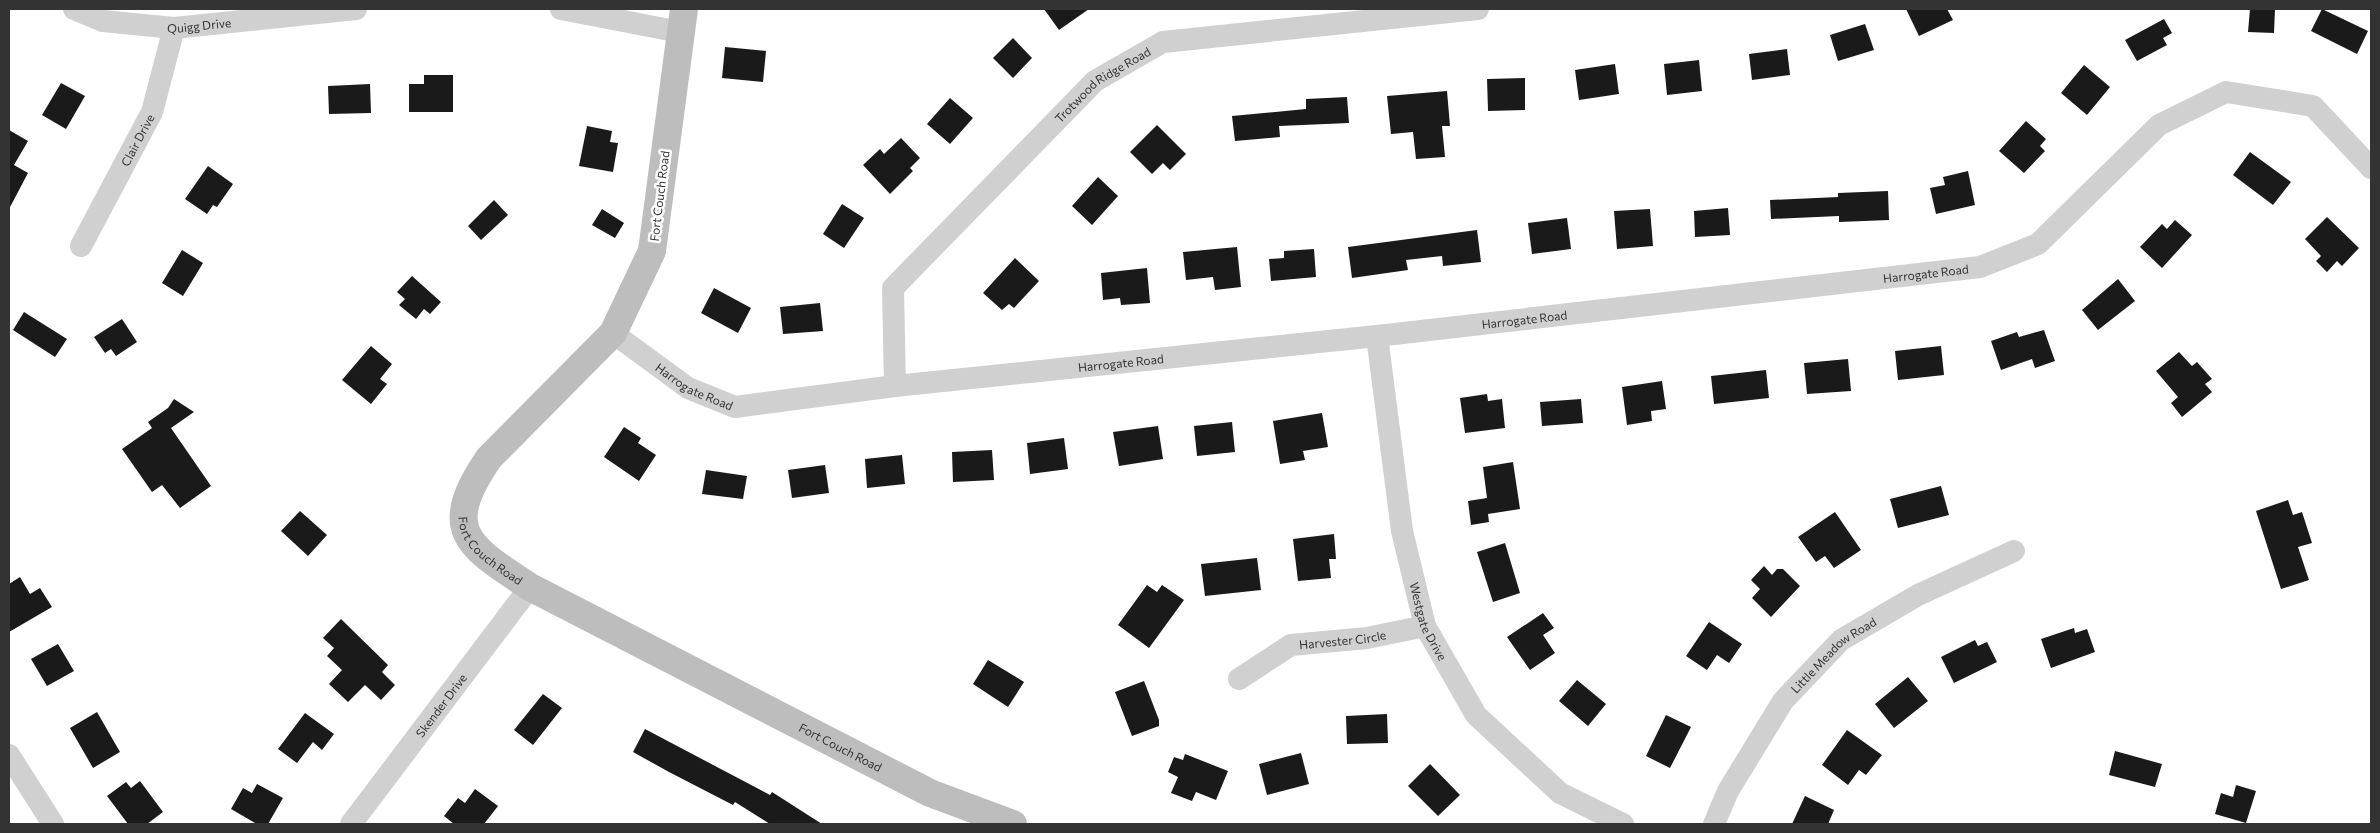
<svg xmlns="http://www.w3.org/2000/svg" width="2380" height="833" font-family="Commissioner,sans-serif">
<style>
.building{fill:#1a1a1a}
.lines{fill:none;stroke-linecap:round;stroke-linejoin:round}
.street{stroke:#d0d0d0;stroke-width:22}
.secondary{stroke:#bdbdbd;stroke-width:28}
.labels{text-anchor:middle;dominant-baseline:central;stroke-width:5;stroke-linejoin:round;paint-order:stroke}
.street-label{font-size:12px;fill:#333;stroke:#fff}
</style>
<rect width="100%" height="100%" fill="#fff"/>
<g class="building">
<path d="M 1044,9 L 1089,9 L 1059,30 Z"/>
<path d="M 1906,9 L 1947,9 L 1953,20 L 1919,36 Z"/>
<path d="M 2250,9 L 2275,9 L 2274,33 L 2248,32 Z"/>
<path d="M 2322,9 L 2368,31 L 2357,54 L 2311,31 Z"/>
<path d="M 2164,19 L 2172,33 L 2163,38 L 2167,45 L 2137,61 L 2125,40 Z"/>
<path d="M 1865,24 L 1874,50 L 1838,61 L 1830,35 Z"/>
<path d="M 1013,38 L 1032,58 L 1013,78 L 993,58 Z"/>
<path d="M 725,47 L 766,51 L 763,82 L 722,78 Z"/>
<path d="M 1787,49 L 1790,75 L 1752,80 L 1749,54 Z"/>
<path d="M 1699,60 L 1702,91 L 1667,95 L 1664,64 Z"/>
<path d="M 1615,64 L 1619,94 L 1579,100 L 1575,70 Z"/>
<path d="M 2084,65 L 2110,87 L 2087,115 L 2061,93 Z"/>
<path d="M 424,75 L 453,75 L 453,112 L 409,112 L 409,84 L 424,84 Z"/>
<path d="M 1525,78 L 1525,110 L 1488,111 L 1487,79 Z"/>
<path d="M 61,83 L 85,96 L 66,129 L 42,115 Z"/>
<path d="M 370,84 L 371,113 L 329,114 L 328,86 Z"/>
<path d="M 1447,91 L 1450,126 L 1442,126 L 1445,157 L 1416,159 L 1413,132 L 1391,134 L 1387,96 Z"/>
<path d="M 1347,97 L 1349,123 L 1279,126 L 1280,137 L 1235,141 L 1232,116 L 1306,109 L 1306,99 Z"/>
<path d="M 950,98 L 973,118 L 950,144 L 927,124 Z"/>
<path d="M 2026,121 L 2046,139 L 2040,146 L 2045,151 L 2024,173 L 1999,151 Z"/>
<path d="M 1157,125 L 1186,154 L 1170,170 L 1163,163 L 1152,174 L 1130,152 Z"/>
<path d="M 587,126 L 612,131 L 610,142 L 618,143 L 613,172 L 579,166 Z"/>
<path d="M 9,130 L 28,141 L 14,165 L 28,173 L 9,209 Z"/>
<path d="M 901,138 L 920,158 L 910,168 L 913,171 L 890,194 L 863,165 L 880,149 L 884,154 Z"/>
<path d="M 2250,152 L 2291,182 L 2273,205 L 2233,175 Z"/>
<path d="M 208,166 L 233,184 L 217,207 L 213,205 L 207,214 L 185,199 Z"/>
<path d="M 1968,171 L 1975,205 L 1936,214 L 1930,188 L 1945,185 L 1943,177 Z"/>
<path d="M 1098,177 L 1118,196 L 1092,225 L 1072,206 Z"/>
<path d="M 1888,191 L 1889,220 L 1839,222 L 1839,216 L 1771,219 L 1770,200 L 1838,197 L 1838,193 Z"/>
<path d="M 494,200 L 508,215 L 481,240 L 468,226 Z"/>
<path d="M 842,204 L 864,218 L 844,248 L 823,234 Z"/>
<path d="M 1728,208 L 1730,235 L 1695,237 L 1694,211 Z"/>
<path d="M 602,209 L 624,223 L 615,238 L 592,225 Z"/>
<path d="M 1650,209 L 1653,246 L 1617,249 L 1614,211 Z"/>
<path d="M 2327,217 L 2359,248 L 2342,266 L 2337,261 L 2327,272 L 2316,261 L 2321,256 L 2305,239 Z"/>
<path d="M 1567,218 L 1571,249 L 1532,254 L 1528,223 Z"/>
<path d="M 2175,220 L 2192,235 L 2162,268 L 2140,247 L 2162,224 L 2167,229 Z"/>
<path d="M 1477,230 L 1481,262 L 1443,266 L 1442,256 L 1406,260 L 1408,270 L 1352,278 L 1348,247 Z"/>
<path d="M 1237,247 L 1241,287 L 1215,290 L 1213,277 L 1186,280 L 1183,252 Z"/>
<path d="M 1314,249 L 1316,277 L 1271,281 L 1269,259 L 1284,258 L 1284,251 Z"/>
<path d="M 182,250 L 203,263 L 183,296 L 162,283 Z"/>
<path d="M 1015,258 L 1039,281 L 1014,308 L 1009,304 L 1002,310 L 983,293 Z"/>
<path d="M 1147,268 L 1150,303 L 1121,305 L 1120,298 L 1103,300 L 1101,273 Z"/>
<path d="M 412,276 L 441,302 L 430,314 L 424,309 L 416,319 L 399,305 L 405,299 L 397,292 Z"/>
<path d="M 2118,279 L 2135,301 L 2098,330 L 2082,310 Z"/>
<path d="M 714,288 L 751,308 L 738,333 L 701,313 Z"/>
<path d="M 820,303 L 823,331 L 783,334 L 780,307 Z"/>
<path d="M 24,312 L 67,339 L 55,357 L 13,330 Z"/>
<path d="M 122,319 L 137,342 L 116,356 L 111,349 L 105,353 L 94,337 Z"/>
<path d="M 2044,330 L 2055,361 L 2035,368 L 2032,359 L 2001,370 L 1991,341 L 2017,332 L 2019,337 Z"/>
<path d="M 371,346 L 392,364 L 380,379 L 387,384 L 371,404 L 342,380 Z"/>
<path d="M 1941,346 L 1944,375 L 1898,380 L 1895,351 Z"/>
<path d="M 2179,352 L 2192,366 L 2197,362 L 2212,379 L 2205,384 L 2212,392 L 2182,417 L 2171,403 L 2178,397 L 2156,371 Z"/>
<path d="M 1848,359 L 1851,391 L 1807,394 L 1804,363 Z"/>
<path d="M 1766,370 L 1769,398 L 1714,404 L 1711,376 Z"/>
<path d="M 1662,381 L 1666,409 L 1651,411 L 1652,421 L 1627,425 L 1622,387 Z"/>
<path d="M 1487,394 L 1488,401 L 1502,399 L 1505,428 L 1465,433 L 1460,398 Z"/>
<path d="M 174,399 L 194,412 L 171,428 L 211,486 L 180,508 L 162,485 L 152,492 L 122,449 L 152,428 L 148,422 L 168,408 Z"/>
<path d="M 1581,399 L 1583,423 L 1542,426 L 1540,402 Z"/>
<path d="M 1322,413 L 1328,447 L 1303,451 L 1305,460 L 1280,464 L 1273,421 Z"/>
<path d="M 1232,422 L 1235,452 L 1197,456 L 1194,426 Z"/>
<path d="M 1158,426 L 1163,459 L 1119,466 L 1113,432 Z"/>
<path d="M 624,427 L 641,438 L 638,443 L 656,455 L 639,481 L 604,457 Z"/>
<path d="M 1064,438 L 1068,469 L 1030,474 L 1027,443 Z"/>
<path d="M 992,450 L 994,480 L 953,482 L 952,452 Z"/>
<path d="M 902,455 L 905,484 L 867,488 L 865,459 Z"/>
<path d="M 1513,462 L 1520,509 L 1488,514 L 1489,522 L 1471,525 L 1468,501 L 1487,498 L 1483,467 Z"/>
<path d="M 825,465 L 829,493 L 792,498 L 788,470 Z"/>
<path d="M 706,470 L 747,476 L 743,499 L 702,494 Z"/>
<path d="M 1941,486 L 1949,515 L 1898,528 L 1890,499 Z"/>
<path d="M 2288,500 L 2293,515 L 2302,512 L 2312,543 L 2298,547 L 2309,580 L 2281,589 L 2256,511 Z"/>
<path d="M 300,511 L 327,535 L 308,556 L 281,531 Z"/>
<path d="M 1835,512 L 1861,550 L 1834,568 L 1825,556 L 1816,562 L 1798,537 Z"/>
<path d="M 1334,534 L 1336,559 L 1329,559 L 1331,578 L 1298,581 L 1293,539 Z"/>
<path d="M 1505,543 L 1520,593 L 1493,602 L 1477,552 Z"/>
<path d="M 1257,558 L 1261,590 L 1205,596 L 1201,564 Z"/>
<path d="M 1764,566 L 1772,575 L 1777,569 L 1783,569 L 1800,586 L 1771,617 L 1752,598 L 1760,589 L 1751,580 Z"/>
<path d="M 20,577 L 30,594 L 40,588 L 52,607 L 9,632 L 9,584 Z"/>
<path d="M 1147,585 L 1157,592 L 1162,585 L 1184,600 L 1149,648 L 1118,625 Z"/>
<path d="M 1543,613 L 1554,628 L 1543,635 L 1555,653 L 1530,670 L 1507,637 Z"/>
<path d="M 341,619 L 388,665 L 382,672 L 395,685 L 381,700 L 365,685 L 348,702 L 329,684 L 342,670 L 327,656 L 334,648 L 323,638 Z"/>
<path d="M 1709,622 L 1742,644 L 1729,663 L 1717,655 L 1707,670 L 1686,656 Z"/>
<path d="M 2074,628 L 2075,633 L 2087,629 L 2095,652 L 2051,668 L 2041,639 Z"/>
<path d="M 1975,640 L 1978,646 L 1987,642 L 1997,662 L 1954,683 L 1941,657 Z"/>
<path d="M 58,644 L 74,671 L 47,686 L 31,659 Z"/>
<path d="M 988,660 L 1024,682 L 1008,707 L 973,684 Z"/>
<path d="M 1908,677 L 1928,701 L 1894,728 L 1875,704 Z"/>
<path d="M 1577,680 L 1606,704 L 1588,726 L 1559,701 Z"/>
<path d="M 1144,681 L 1159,720 L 1159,726 L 1132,736 L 1115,692 Z"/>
<path d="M 543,694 L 562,708 L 533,745 L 514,730 Z"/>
<path d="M 97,712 L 120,752 L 93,768 L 70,728 Z"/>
<path d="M 305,713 L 334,734 L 322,750 L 313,742 L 297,763 L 278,749 Z"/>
<path d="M 1387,714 L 1388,743 L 1347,744 L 1346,716 Z"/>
<path d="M 1666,715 L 1691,727 L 1670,768 L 1646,756 Z"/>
<path d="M 645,729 L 770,795 L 772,792 L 822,824 L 770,824 L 735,802 L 733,805 L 669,772 L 633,752 Z"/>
<path d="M 1847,730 L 1882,755 L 1866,775 L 1859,770 L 1848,785 L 1822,765 Z"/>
<path d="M 2115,751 L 2162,764 L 2155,787 L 2109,775 Z"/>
<path d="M 1301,753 L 1309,784 L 1267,795 L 1259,764 Z"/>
<path d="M 1185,754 L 1228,771 L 1216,800 L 1196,792 L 1192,801 L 1171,793 L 1178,777 L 1168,772 L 1174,757 L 1183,760 Z"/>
<path d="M 1430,764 L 1460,795 L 1438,816 L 1408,786 Z"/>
<path d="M 140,781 L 163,812 L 147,824 L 128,824 L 107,796 L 126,782 L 131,788 Z"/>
<path d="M 257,784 L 283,798 L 268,824 L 257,824 L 231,809 L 243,788 L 252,793 Z"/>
<path d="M 2236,785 L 2256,791 L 2246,823 L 2215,814 L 2221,793 L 2233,797 Z"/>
<path d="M 475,789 L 498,806 L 484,824 L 454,824 L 444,816 L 458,798 L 465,803 Z"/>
<path d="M 1805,796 L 1834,810 L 1828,824 L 1792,824 Z"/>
</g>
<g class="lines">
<g class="street">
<path id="s1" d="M 74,9 L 103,21 L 174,28 L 356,9"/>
<path d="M 561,9 L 680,32"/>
<path id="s2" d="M 81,246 L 152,112 L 174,28"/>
<path id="s3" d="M 613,333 L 688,388 L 735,407 L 895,386 L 1377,336 L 1980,267 L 2038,244 L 2159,125 L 2226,92 L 2313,106 L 2371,168"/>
<path id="s4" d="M 1377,336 L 1402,531 L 1425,626 L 1476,715 L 1560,793 L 1623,824"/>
<path id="s5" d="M 895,386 L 893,288 L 1095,81 L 1163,42 L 1478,9"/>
<path id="s6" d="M 1239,679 L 1291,645 L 1367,638 L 1425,626"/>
<path d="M 9,755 L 53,824"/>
<path id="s7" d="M 351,824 L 530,587"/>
<path id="s8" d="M 1714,824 L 1728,791 L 1783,701 L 1841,640 L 1918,595 L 2014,551"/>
</g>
<path class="secondary" id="s9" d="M 684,9 L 652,251 L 613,333 L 489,458 C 439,531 468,546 530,587 L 930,793 L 1013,824"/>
</g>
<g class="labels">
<g class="street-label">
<text stroke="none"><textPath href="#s1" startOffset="128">Quigg Drive</textPath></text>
<text stroke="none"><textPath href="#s5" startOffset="391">Trotwood Ridge Road</textPath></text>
<text stroke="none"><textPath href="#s2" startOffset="120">Clair Drive</textPath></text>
<text transform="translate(659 196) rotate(-83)">Fort Couch Road</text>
<text stroke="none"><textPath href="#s3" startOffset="1342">Harrogate Road</textPath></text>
<text stroke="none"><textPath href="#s3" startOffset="938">Harrogate Road</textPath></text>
<text stroke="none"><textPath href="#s3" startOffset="532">Harrogate Road</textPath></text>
<text stroke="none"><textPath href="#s3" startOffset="98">Harrogate Road</textPath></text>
<text stroke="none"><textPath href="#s9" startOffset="621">Fort Couch Road</textPath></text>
<text stroke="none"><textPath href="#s4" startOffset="291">Westgate Drive</textPath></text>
<text stroke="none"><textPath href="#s6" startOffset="114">Harvester Circle</textPath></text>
<text stroke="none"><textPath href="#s8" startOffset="210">Little Meadow Road</textPath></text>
<text stroke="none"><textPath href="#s7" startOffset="149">Skender Drive</textPath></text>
<text stroke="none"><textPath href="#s9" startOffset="1026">Fort Couch Road</textPath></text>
</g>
</g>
<rect width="2380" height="833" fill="none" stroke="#333333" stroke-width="20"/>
</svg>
